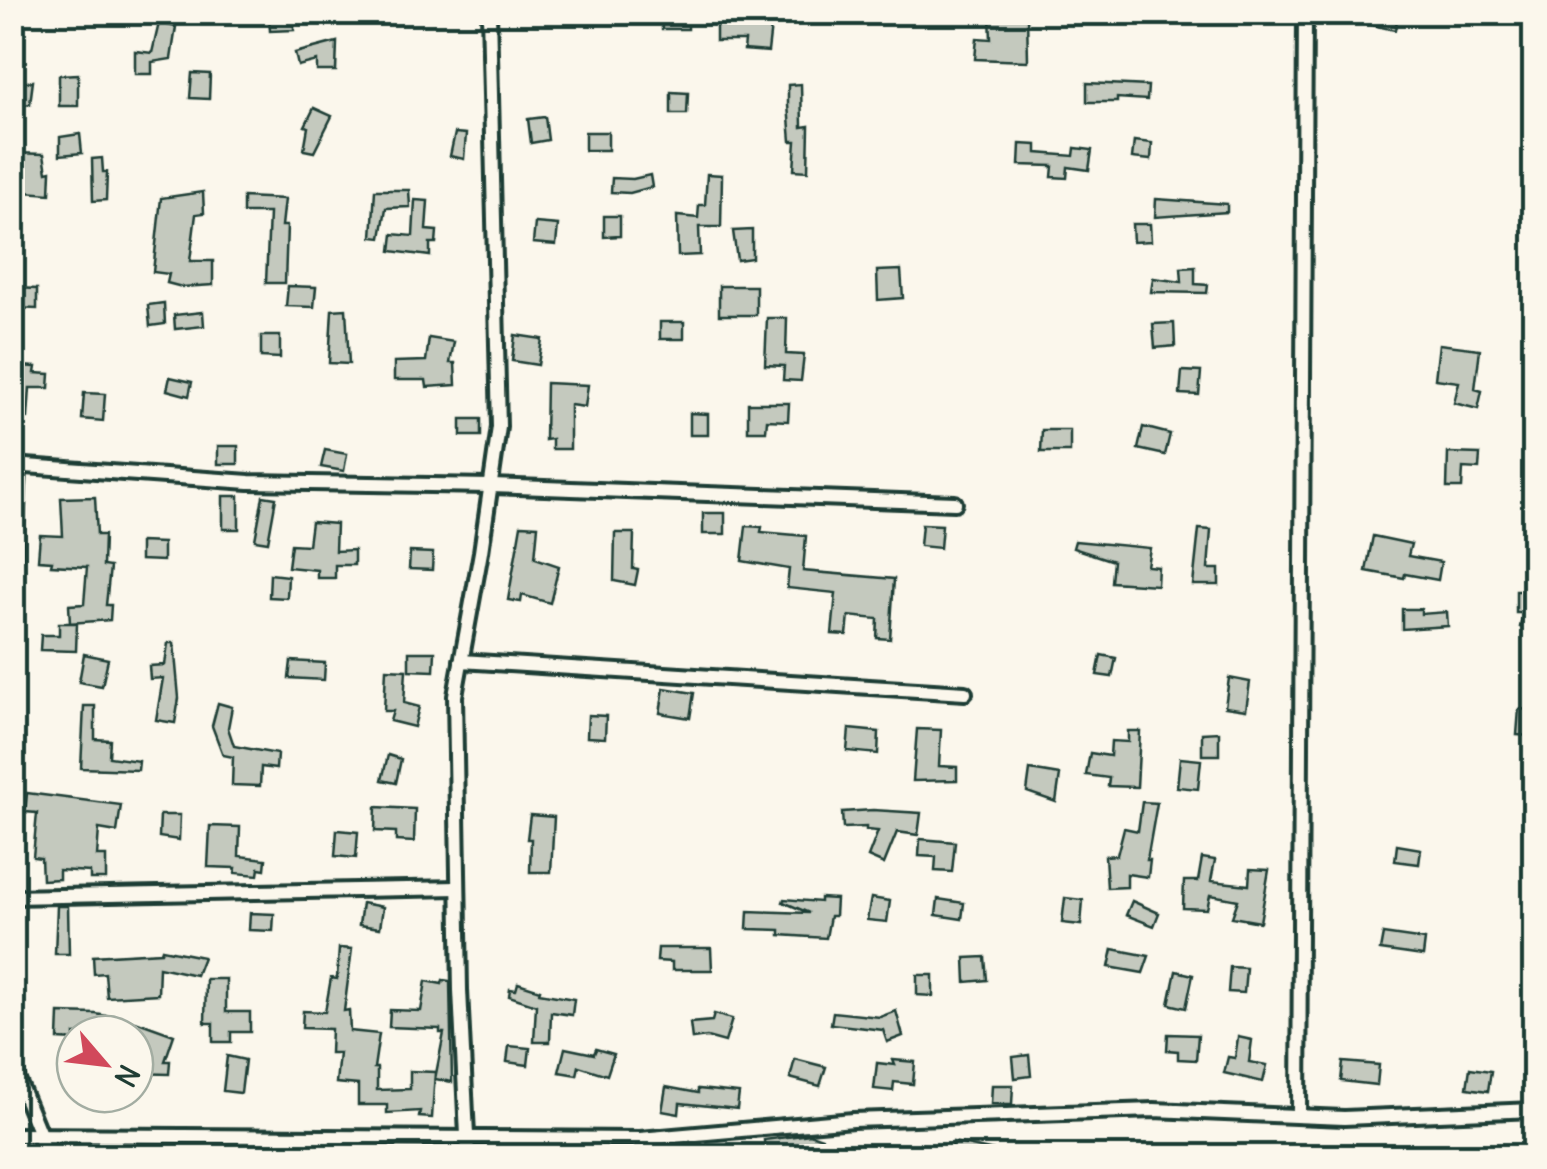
<svg xmlns="http://www.w3.org/2000/svg" width="1547" height="1169" font-family="Delius,sans-serif">
<style>
.building{fill:#c4c9be;stroke:#1f3d34;stroke-width:2.5}
.lines{fill:none;stroke-linecap:round;stroke-linejoin:round}
.street-casing{stroke:#1f3d34;stroke-width:20}
.street{stroke:#fbf7ec;stroke-width:12}
</style>
<rect width="100%" height="100%" fill="#fbf7ec"/>
<filter id="ink" filterUnits="userSpaceOnUse"><feTurbulence type="fractalNoise" baseFrequency=".01" numOctaves="2"/><feDisplacementMap in="SourceGraphic" scale="20" xChannelSelector="R" yChannelSelector="G"/><feConvolveMatrix kernelMatrix="1 2 1 2 8 2 1 2 1" color-interpolation-filters="sRGB"/></filter>
<g filter="url(#ink)">
<g class="building">
<path d="M 661,12 L 688,12 L 688,29 L 662,29 Z"/>
<path d="M 716,12 L 772,17 L 768,52 L 744,50 L 745,41 L 716,41 Z"/>
<path d="M 1340,12 L 1399,12 L 1395,30 L 1339,18 Z"/>
<path d="M 269,14 L 294,14 L 294,30 L 270,31 Z"/>
<path d="M 1027,15 L 1028,61 L 975,59 L 977,38 L 991,39 L 990,16 Z"/>
<path d="M 159,23 L 176,27 L 171,59 L 152,62 L 152,74 L 135,74 L 135,51 L 152,53 Z"/>
<path d="M 337,42 L 336,71 L 317,71 L 317,61 L 298,66 L 295,53 Z"/>
<path d="M 192,73 L 210,74 L 209,99 L 190,98 Z"/>
<path d="M 78,74 L 78,106 L 59,106 L 59,75 Z"/>
<path d="M 33,81 L 30,104 L 18,106 L 15,84 Z"/>
<path d="M 1087,83 L 1148,86 L 1147,100 L 1117,98 L 1117,102 L 1087,102 Z"/>
<path d="M 801,84 L 802,127 L 809,126 L 808,171 L 794,170 L 796,141 L 791,141 L 788,105 L 788,85 Z"/>
<path d="M 671,92 L 688,93 L 687,114 L 671,114 Z"/>
<path d="M 314,108 L 332,116 L 314,152 L 304,150 L 308,127 L 305,126 Z"/>
<path d="M 545,117 L 548,140 L 531,143 L 528,119 Z"/>
<rect x="585" y="132" width="23" height="18"/>
<path d="M 455,133 L 466,134 L 464,159 L 450,156 Z"/>
<path d="M 80,134 L 82,153 L 60,155 L 60,137 Z"/>
<path d="M 1134,141 L 1152,143 L 1151,160 L 1132,158 Z"/>
<path d="M 1020,144 L 1037,145 L 1037,153 L 1074,156 L 1075,148 L 1092,150 L 1089,170 L 1068,167 L 1067,178 L 1052,177 L 1053,166 L 1019,165 Z"/>
<path d="M 14,153 L 44,154 L 47,172 L 51,171 L 50,194 L 12,191 Z"/>
<path d="M 102,158 L 103,172 L 107,172 L 106,200 L 93,201 L 92,159 Z"/>
<path d="M 707,174 L 722,175 L 721,227 L 699,227 L 700,255 L 678,256 L 677,216 L 698,218 L 699,205 L 705,205 Z"/>
<path d="M 650,175 L 652,187 L 630,193 L 611,192 L 612,178 L 633,179 Z"/>
<path d="M 375,190 L 409,190 L 410,207 L 386,208 L 381,238 L 372,237 Z"/>
<path d="M 203,192 L 204,213 L 196,214 L 190,261 L 213,261 L 213,285 L 182,287 L 167,283 L 169,274 L 153,272 L 161,198 Z"/>
<path d="M 243,197 L 285,199 L 282,226 L 287,226 L 285,283 L 266,283 L 269,213 L 243,213 Z"/>
<path d="M 1156,199 L 1227,204 L 1227,212 L 1155,217 Z"/>
<path d="M 415,200 L 428,201 L 426,230 L 437,231 L 436,243 L 430,243 L 430,256 L 391,251 L 393,234 L 413,236 Z"/>
<path d="M 604,216 L 620,216 L 620,236 L 604,237 Z"/>
<path d="M 535,223 L 558,225 L 556,245 L 533,243 Z"/>
<path d="M 1132,224 L 1150,224 L 1151,241 L 1133,242 Z"/>
<path d="M 752,230 L 752,258 L 737,260 L 733,231 Z"/>
<path d="M 1195,267 L 1195,284 L 1208,285 L 1207,293 L 1151,292 L 1153,278 L 1182,282 L 1181,268 Z"/>
<path d="M 901,270 L 903,298 L 878,300 L 877,271 Z"/>
<path d="M 288,286 L 316,287 L 314,307 L 286,306 Z"/>
<rect x="719" y="286" width="37" height="29"/>
<path d="M 16,288 L 37,289 L 37,309 L 15,308 Z"/>
<path d="M 164,303 L 165,324 L 150,326 L 148,305 Z"/>
<path d="M 346,309 L 349,364 L 329,363 L 332,310 Z"/>
<path d="M 203,312 L 204,326 L 175,329 L 174,315 Z"/>
<path d="M 767,318 L 787,318 L 786,354 L 804,355 L 801,381 L 783,380 L 784,366 L 765,365 Z"/>
<rect x="660" y="322" width="24" height="17"/>
<path d="M 1174,323 L 1175,346 L 1155,348 L 1153,324 Z"/>
<path d="M 515,335 L 542,339 L 538,365 L 512,361 Z"/>
<path d="M 261,336 L 280,336 L 280,358 L 261,357 Z"/>
<path d="M 429,338 L 454,342 L 450,363 L 455,363 L 456,385 L 427,387 L 426,380 L 394,380 L 394,362 L 426,361 Z"/>
<path d="M 1439,344 L 1480,349 L 1475,389 L 1482,391 L 1478,409 L 1454,403 L 1459,382 L 1435,379 Z"/>
<path d="M 18,366 L 36,367 L 35,373 L 50,374 L 49,388 L 30,388 L 28,418 L 12,420 Z"/>
<path d="M 1182,371 L 1201,372 L 1199,395 L 1180,394 Z"/>
<path d="M 170,377 L 192,382 L 189,396 L 167,390 Z"/>
<path d="M 546,383 L 588,385 L 585,407 L 570,405 L 570,449 L 552,449 L 552,439 L 545,440 Z"/>
<path d="M 84,393 L 105,394 L 103,421 L 82,419 Z"/>
<path d="M 748,403 L 789,403 L 788,421 L 767,420 L 766,431 L 748,431 Z"/>
<path d="M 690,413 L 708,414 L 708,435 L 690,435 Z"/>
<rect x="461" y="419" width="20" height="17"/>
<path d="M 1143,427 L 1170,434 L 1165,455 L 1138,449 Z"/>
<path d="M 1042,430 L 1070,430 L 1070,452 L 1041,452 Z"/>
<rect x="218" y="446" width="20" height="18"/>
<path d="M 325,450 L 347,454 L 344,471 L 321,467 Z"/>
<path d="M 1448,453 L 1480,454 L 1479,469 L 1463,468 L 1462,488 L 1447,488 Z"/>
<rect x="223" y="496" width="16" height="33"/>
<path d="M 263,496 L 276,498 L 268,542 L 255,540 Z"/>
<path d="M 95,497 L 97,535 L 104,535 L 103,566 L 110,567 L 106,605 L 111,605 L 110,620 L 70,623 L 69,605 L 84,604 L 87,567 L 51,565 L 52,561 L 38,560 L 40,535 L 63,536 L 61,498 Z"/>
<rect x="703" y="513" width="22" height="21"/>
<path d="M 311,522 L 336,524 L 335,551 L 354,550 L 354,565 L 335,565 L 335,578 L 317,578 L 317,570 L 288,567 L 291,544 L 308,545 Z"/>
<path d="M 922,524 L 942,525 L 940,548 L 920,546 Z"/>
<path d="M 521,525 L 538,526 L 535,558 L 559,566 L 550,603 L 522,595 L 521,602 L 508,600 Z"/>
<path d="M 746,526 L 762,527 L 761,532 L 806,536 L 803,571 L 894,579 L 890,639 L 877,638 L 878,619 L 849,616 L 847,635 L 832,634 L 836,593 L 787,588 L 789,569 L 742,561 Z"/>
<path d="M 1199,529 L 1211,530 L 1208,569 L 1219,569 L 1219,585 L 1193,585 Z"/>
<path d="M 615,533 L 634,533 L 633,569 L 638,570 L 635,585 L 614,581 Z"/>
<path d="M 1373,536 L 1411,544 L 1408,556 L 1441,562 L 1438,580 L 1405,574 L 1404,578 L 1366,571 Z"/>
<path d="M 1075,541 L 1150,548 L 1147,566 L 1158,567 L 1157,585 L 1111,582 L 1113,561 L 1073,548 Z"/>
<path d="M 140,542 L 163,543 L 163,561 L 140,560 Z"/>
<path d="M 410,552 L 433,553 L 432,570 L 409,569 Z"/>
<path d="M 270,574 L 288,576 L 287,598 L 269,597 Z"/>
<path d="M 1528,587 L 1534,588 L 1534,630 L 1520,627 L 1523,613 L 1516,613 L 1516,591 L 1527,591 Z"/>
<path d="M 1402,609 L 1421,609 L 1421,614 L 1447,612 L 1448,626 L 1402,629 Z"/>
<path d="M 59,623 L 77,623 L 76,651 L 40,650 L 41,635 L 59,635 Z"/>
<path d="M 168,643 L 174,643 L 179,698 L 175,723 L 156,720 L 163,678 L 150,679 L 149,666 L 165,665 Z"/>
<path d="M 409,652 L 435,652 L 434,671 L 409,670 Z"/>
<path d="M 84,654 L 108,659 L 102,686 L 79,682 Z"/>
<path d="M 1101,655 L 1116,658 L 1112,677 L 1097,675 Z"/>
<path d="M 291,661 L 325,663 L 324,680 L 289,678 Z"/>
<path d="M 386,669 L 406,670 L 404,703 L 419,707 L 414,727 L 390,721 L 393,711 L 384,711 Z"/>
<path d="M 1229,678 L 1250,682 L 1246,710 L 1225,707 Z"/>
<path d="M 664,688 L 694,693 L 690,718 L 660,713 Z"/>
<path d="M 218,703 L 232,707 L 228,728 L 234,746 L 277,754 L 276,769 L 261,767 L 260,786 L 232,785 L 233,757 L 223,755 L 212,726 Z"/>
<path d="M 84,706 L 95,706 L 95,739 L 110,740 L 109,757 L 139,761 L 138,770 L 81,768 Z"/>
<path d="M 1519,709 L 1532,710 L 1531,736 L 1517,735 Z"/>
<path d="M 588,715 L 606,716 L 605,738 L 587,737 Z"/>
<path d="M 849,729 L 879,732 L 878,754 L 847,751 Z"/>
<path d="M 917,729 L 941,730 L 939,766 L 957,767 L 957,780 L 913,781 Z"/>
<path d="M 1128,731 L 1140,731 L 1137,787 L 1108,786 L 1109,778 L 1086,775 L 1090,753 L 1110,756 L 1111,741 L 1128,742 Z"/>
<path d="M 1219,732 L 1219,755 L 1202,755 L 1202,733 Z"/>
<path d="M 388,755 L 401,759 L 396,783 L 382,780 Z"/>
<path d="M 1180,758 L 1201,760 L 1198,789 L 1177,787 Z"/>
<path d="M 1030,770 L 1060,775 L 1056,802 L 1027,792 Z"/>
<path d="M 27,793 L 121,805 L 117,832 L 99,829 L 97,856 L 106,856 L 106,879 L 90,879 L 90,872 L 59,870 L 59,879 L 42,880 L 41,858 L 33,857 L 37,813 L 25,812 Z"/>
<path d="M 1142,802 L 1157,803 L 1147,860 L 1150,860 L 1148,877 L 1127,874 L 1127,887 L 1107,888 L 1105,856 L 1117,855 L 1124,828 L 1138,831 Z"/>
<path d="M 376,807 L 415,809 L 414,842 L 396,841 L 396,832 L 375,831 Z"/>
<path d="M 873,810 L 921,813 L 918,835 L 897,832 L 884,864 L 868,857 L 878,831 L 866,830 L 866,827 L 843,828 L 842,812 Z"/>
<path d="M 160,815 L 180,815 L 179,840 L 159,837 Z"/>
<path d="M 530,815 L 554,817 L 551,872 L 530,872 L 531,839 L 527,839 Z"/>
<path d="M 210,826 L 240,827 L 239,856 L 266,859 L 265,869 L 259,868 L 258,875 L 235,873 L 236,868 L 208,867 Z"/>
<path d="M 337,830 L 358,832 L 356,858 L 335,856 Z"/>
<path d="M 920,839 L 955,842 L 952,872 L 935,871 L 936,857 L 919,856 Z"/>
<path d="M 1397,845 L 1421,849 L 1419,864 L 1395,861 Z"/>
<path d="M 1202,858 L 1215,860 L 1211,881 L 1249,885 L 1250,869 L 1269,870 L 1260,922 L 1232,917 L 1238,900 L 1222,897 L 1210,895 L 1207,909 L 1183,908 L 1184,881 L 1198,881 Z"/>
<path d="M 820,898 L 836,899 L 835,916 L 830,916 L 826,938 L 780,935 L 780,930 L 747,929 L 748,911 L 809,913 L 783,902 L 784,899 L 820,902 Z"/>
<path d="M 871,898 L 890,901 L 887,922 L 867,920 Z"/>
<path d="M 1065,898 L 1083,900 L 1081,925 L 1062,923 Z"/>
<path d="M 938,899 L 964,903 L 962,919 L 936,915 Z"/>
<path d="M 1132,901 L 1159,913 L 1154,926 L 1126,915 Z"/>
<path d="M 362,903 L 383,907 L 380,928 L 359,925 Z"/>
<path d="M 57,906 L 68,906 L 69,954 L 55,954 Z"/>
<path d="M 250,913 L 274,914 L 273,931 L 249,930 Z"/>
<path d="M 1383,934 L 1425,940 L 1423,956 L 1380,950 Z"/>
<path d="M 339,948 L 352,949 L 344,1011 L 349,1010 L 350,1031 L 379,1034 L 374,1068 L 377,1068 L 377,1090 L 410,1089 L 410,1071 L 435,1072 L 432,1118 L 419,1117 L 420,1111 L 387,1113 L 387,1105 L 358,1105 L 358,1085 L 336,1083 L 339,1053 L 330,1053 L 331,1029 L 302,1028 L 303,1011 L 325,1012 L 331,978 L 337,979 Z"/>
<path d="M 658,948 L 711,948 L 712,970 L 672,970 L 672,962 L 657,961 Z"/>
<path d="M 162,949 L 203,957 L 196,975 L 159,967 L 158,994 L 107,997 L 105,973 L 94,974 L 93,956 L 161,952 Z"/>
<path d="M 1113,949 L 1149,956 L 1143,973 L 1109,967 Z"/>
<path d="M 985,957 L 987,980 L 966,982 L 965,958 Z"/>
<path d="M 1230,967 L 1246,968 L 1244,993 L 1228,992 Z"/>
<path d="M 1176,971 L 1193,975 L 1186,1008 L 1169,1004 Z"/>
<path d="M 917,975 L 933,975 L 933,996 L 917,995 Z"/>
<path d="M 206,979 L 226,979 L 226,1012 L 250,1012 L 250,1032 L 231,1032 L 231,1042 L 213,1042 L 213,1023 L 205,1023 Z"/>
<path d="M 443,980 L 450,981 L 452,1082 L 435,1079 L 444,1033 L 440,1033 L 440,1029 L 389,1027 L 390,1010 L 421,1011 L 426,981 L 442,984 Z"/>
<path d="M 518,983 L 540,990 L 539,993 L 574,999 L 572,1015 L 551,1012 L 550,1042 L 534,1042 L 536,1005 L 509,996 L 510,989 L 516,990 Z"/>
<path d="M 896,1011 L 903,1036 L 887,1042 L 883,1030 L 831,1024 L 833,1012 L 880,1017 Z"/>
<path d="M 59,1013 L 96,1014 L 138,1022 L 174,1035 L 165,1061 L 170,1061 L 169,1074 L 135,1073 L 135,1034 L 75,1034 L 75,1040 L 58,1039 Z"/>
<path d="M 714,1014 L 732,1019 L 725,1042 L 707,1037 L 692,1039 L 690,1023 L 712,1021 Z"/>
<path d="M 1168,1034 L 1198,1035 L 1196,1060 L 1178,1059 L 1178,1051 L 1167,1050 Z"/>
<path d="M 1238,1037 L 1252,1040 L 1249,1062 L 1267,1065 L 1263,1082 L 1224,1073 L 1228,1057 L 1235,1058 Z"/>
<path d="M 509,1046 L 530,1048 L 528,1065 L 507,1062 Z"/>
<path d="M 565,1048 L 594,1054 L 596,1049 L 614,1054 L 607,1075 L 579,1066 L 577,1075 L 559,1072 Z"/>
<path d="M 1029,1055 L 1031,1076 L 1015,1078 L 1013,1057 Z"/>
<path d="M 227,1056 L 245,1060 L 241,1093 L 223,1091 Z"/>
<path d="M 795,1059 L 826,1067 L 820,1086 L 790,1078 Z"/>
<path d="M 893,1060 L 915,1062 L 913,1084 L 894,1082 L 893,1091 L 874,1089 L 877,1063 L 895,1065 Z"/>
<path d="M 1343,1062 L 1379,1065 L 1377,1085 L 1341,1081 Z"/>
<path d="M 1470,1068 L 1491,1071 L 1488,1091 L 1467,1088 Z"/>
<path d="M 992,1085 L 1013,1085 L 1012,1104 L 991,1104 Z"/>
<path d="M 666,1087 L 698,1093 L 698,1089 L 739,1093 L 737,1109 L 680,1103 L 679,1114 L 662,1111 Z"/>
<path d="M 810,1134 L 822,1138 L 815,1156 L 765,1156 L 764,1140 Z"/>
<path d="M 953,1142 L 994,1151 L 994,1156 L 950,1156 Z"/>
</g>
<g class="lines">
<g class="street-casing">
<g id="street">
<path d="M 12,465 L 249,482 L 491,486 L 955,503"/>
<path d="M 12,614 L 19,466"/>
<path d="M 461,661 L 965,693"/>
<path d="M 12,897 L 458,888"/>
<path d="M 12,1030 L 17,1078 L 40,1134 L 43,1156"/>
<path d="M 1299,1116 L 1305,12"/>
<path d="M 12,1135 L 640,1139 L 853,1120 L 1154,1110 L 1344,1118 L 1534,1110"/>
<path d="M 468,1156 L 460,990 L 455,696 L 481,552 L 499,427 L 489,12"/>
</g>
</g>
<use href="#street" class="street"/>
</g>
</g>
<rect width="1547" height="1169" fill="none" stroke="#fbf7ec" stroke-width="50"/>
<rect x="25" y="25" width="1497" height="1119" fill="none" stroke="#1f3d34" stroke-width="4" filter="url(#ink)"/>
<g transform="translate(105 1064) rotate(118)"><circle r="48" fill="#fbf7ec" stroke="#a3ada2" stroke-width="2.5"/>
<path d="M0-8L18 38L0 25L-18 38Z" fill="#d1495b"/>
<text y="-15" font-size="28" font-weight="bold" text-anchor="middle" fill="#1f3d34">N</text>
</g>
</svg>
